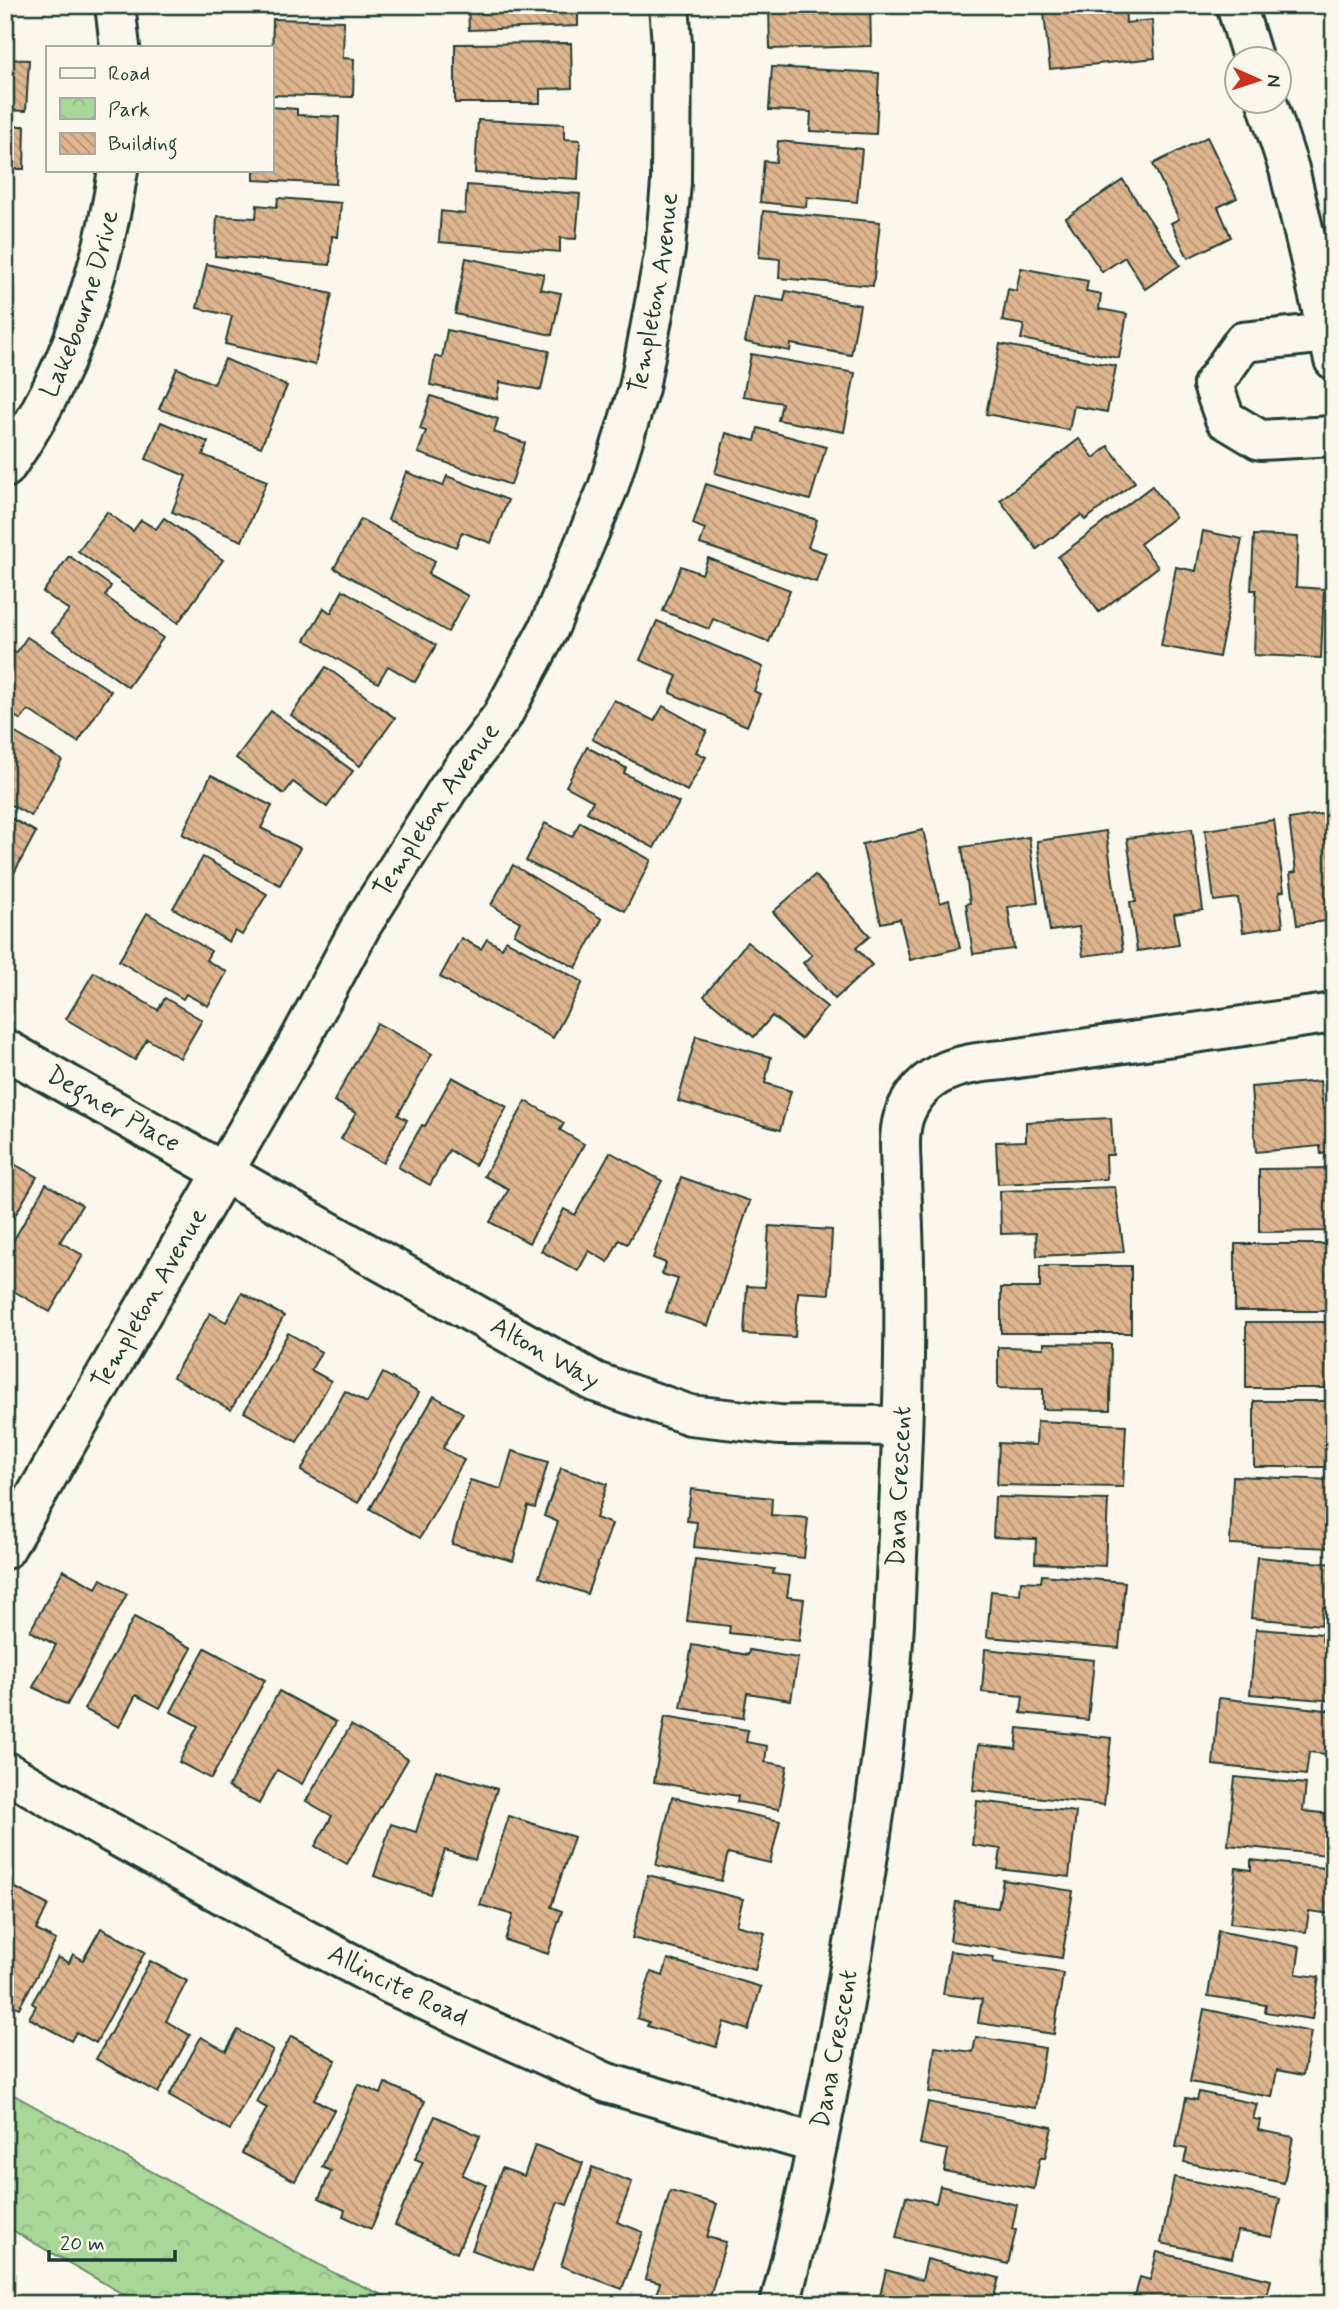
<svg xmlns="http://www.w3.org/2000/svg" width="1339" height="2309" font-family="Mynerve,sans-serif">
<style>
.park{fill:url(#park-crowns);stroke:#648a66;stroke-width:2}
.building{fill:url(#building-back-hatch);stroke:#1f3d34;stroke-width:2}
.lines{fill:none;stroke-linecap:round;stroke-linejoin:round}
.minor-casing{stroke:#1f3d34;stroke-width:44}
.minor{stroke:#fbf7ec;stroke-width:38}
.labels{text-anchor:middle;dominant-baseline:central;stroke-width:5;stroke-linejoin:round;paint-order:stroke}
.street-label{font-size:26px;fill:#1f3d34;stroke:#fbf7ec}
</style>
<defs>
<pattern id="park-crowns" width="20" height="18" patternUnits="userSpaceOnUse" patternTransform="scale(1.75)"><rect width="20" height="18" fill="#a8d797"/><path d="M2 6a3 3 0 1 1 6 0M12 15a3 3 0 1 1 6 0" fill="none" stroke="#90b983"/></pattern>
<pattern id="building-back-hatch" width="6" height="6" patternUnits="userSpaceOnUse" patternTransform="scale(1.75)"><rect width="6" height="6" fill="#deb58e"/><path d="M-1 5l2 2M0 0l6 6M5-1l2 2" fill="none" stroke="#b39475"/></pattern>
</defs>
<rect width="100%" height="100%" fill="#fbf7ec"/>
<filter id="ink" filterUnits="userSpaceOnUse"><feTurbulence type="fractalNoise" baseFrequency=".0143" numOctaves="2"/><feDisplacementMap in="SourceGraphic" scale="14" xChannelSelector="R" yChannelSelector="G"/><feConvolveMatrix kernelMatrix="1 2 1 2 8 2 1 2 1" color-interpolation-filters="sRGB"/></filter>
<g filter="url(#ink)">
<path class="park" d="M 5,2090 L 336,2274 L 402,2304 L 140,2304 L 5,2226 Z"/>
<g class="building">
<path d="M 468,5 L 578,5 L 578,26 L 469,30 Z"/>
<path d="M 870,5 L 871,46 L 770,49 L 769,7 Z"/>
<path d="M 1125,5 L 1126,23 L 1152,20 L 1155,58 L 1050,69 L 1044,13 Z"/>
<path d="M 273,19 L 344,21 L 343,58 L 354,59 L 353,97 L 271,95 Z"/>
<path d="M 571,43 L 572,88 L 540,89 L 540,103 L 455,103 L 455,44 Z"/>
<path d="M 5,59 L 29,60 L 26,111 L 5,110 Z"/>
<path d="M 772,67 L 879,73 L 876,134 L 810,131 L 811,112 L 769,110 Z"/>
<path d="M 271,107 L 297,109 L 297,115 L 339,117 L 336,184 L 254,180 L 254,170 L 271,170 Z"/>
<path d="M 478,120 L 564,124 L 564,139 L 580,140 L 578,179 L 475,173 Z"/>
<path d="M 5,126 L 25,126 L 24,169 L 5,169 Z"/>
<path d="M 1207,137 L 1237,198 L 1218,207 L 1231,237 L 1188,258 L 1171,223 L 1179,219 L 1153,164 Z"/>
<path d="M 778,141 L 862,149 L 857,202 L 807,197 L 806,207 L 760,202 L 764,161 L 776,162 Z"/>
<path d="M 1123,180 L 1180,265 L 1145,289 L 1125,257 L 1102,272 L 1066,218 Z"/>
<path d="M 467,185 L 580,194 L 576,239 L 560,238 L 560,252 L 439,242 L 441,211 L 465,214 Z"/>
<path d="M 278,198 L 341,203 L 338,237 L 332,236 L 330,265 L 215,256 L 217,216 L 256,218 L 257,205 L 277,207 Z"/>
<path d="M 763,211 L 880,222 L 873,286 L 779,278 L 780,259 L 759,257 Z"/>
<path d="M 466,258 L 544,274 L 540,289 L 561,293 L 552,335 L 455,314 Z"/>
<path d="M 207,264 L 332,294 L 315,365 L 225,344 L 232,316 L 197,308 Z"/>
<path d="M 1021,268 L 1088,281 L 1086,291 L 1101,294 L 1099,309 L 1127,314 L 1119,358 L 1021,339 L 1024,325 L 1002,321 L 1008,289 L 1016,291 Z"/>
<path d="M 786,291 L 860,305 L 851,355 L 791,344 L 790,351 L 745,342 L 754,296 L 784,301 Z"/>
<path d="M 447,330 L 549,351 L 541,390 L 500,382 L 497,399 L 430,385 L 435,356 L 442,358 Z"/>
<path d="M 1000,344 L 1116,366 L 1107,412 L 1074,406 L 1069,430 L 986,414 Z"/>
<path d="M 751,354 L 855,373 L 844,432 L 778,420 L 782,403 L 743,396 Z"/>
<path d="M 225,359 L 287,386 L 261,447 L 159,409 L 177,368 L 214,384 Z"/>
<path d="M 431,396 L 498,419 L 494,432 L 525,443 L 511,485 L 418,453 L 426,431 L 420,429 Z"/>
<path d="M 161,422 L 208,442 L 203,455 L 267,481 L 242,541 L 172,512 L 186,476 L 146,459 Z"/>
<path d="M 758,428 L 826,447 L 810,500 L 715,473 L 726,433 L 755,441 Z"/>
<path d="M 1079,439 L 1094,458 L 1108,446 L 1135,482 L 1085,520 L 1081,515 L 1037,549 L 1000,500 Z"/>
<path d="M 406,472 L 443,486 L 447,476 L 508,500 L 491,543 L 462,532 L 456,547 L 388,520 Z"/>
<path d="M 706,484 L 817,520 L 808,547 L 826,553 L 816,582 L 700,544 L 705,529 L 693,524 Z"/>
<path d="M 1152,486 L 1175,517 L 1140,544 L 1158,567 L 1099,612 L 1058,557 Z"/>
<path d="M 107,512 L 133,531 L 141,520 L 156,529 L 164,518 L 223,560 L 178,623 L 78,551 Z"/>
<path d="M 361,519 L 435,561 L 428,574 L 468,596 L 448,632 L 334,568 Z"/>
<path d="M 1203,531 L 1242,539 L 1219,657 L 1161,646 L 1176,567 L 1196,571 Z"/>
<path d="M 1254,535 L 1298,537 L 1296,587 L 1324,589 L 1321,658 L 1254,655 L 1256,590 L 1251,590 Z"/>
<path d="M 69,556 L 111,586 L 105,596 L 163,638 L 128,687 L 52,632 L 69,610 L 43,592 Z"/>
<path d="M 708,558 L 790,590 L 769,642 L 713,619 L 709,629 L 663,611 L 681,566 L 702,574 Z"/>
<path d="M 343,590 L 436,645 L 415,682 L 388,666 L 378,683 L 305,640 L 324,608 L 331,613 Z"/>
<path d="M 657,621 L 763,667 L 754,691 L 760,694 L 747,726 L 670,693 L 677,676 L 640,660 Z"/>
<path d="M 27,637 L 111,691 L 78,742 L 28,710 L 21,720 L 5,710 L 5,646 L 16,653 Z"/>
<path d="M 326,667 L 395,718 L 360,766 L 291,715 Z"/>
<path d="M 614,700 L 654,721 L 663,706 L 707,731 L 696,752 L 706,757 L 687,791 L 592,739 Z"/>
<path d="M 271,711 L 353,771 L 327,807 L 293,782 L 284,794 L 236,758 Z"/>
<path d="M 5,727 L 62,760 L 31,816 L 5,802 Z"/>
<path d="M 587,747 L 626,768 L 624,773 L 679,803 L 654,848 L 587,812 L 593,801 L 566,786 Z"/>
<path d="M 211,775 L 272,806 L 261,828 L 300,848 L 280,885 L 182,834 Z"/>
<path d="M 1334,812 L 1334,878 L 1331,878 L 1334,920 L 1297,925 L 1290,873 L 1296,872 L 1289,819 Z"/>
<path d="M 5,815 L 36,832 L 5,890 Z"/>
<path d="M 1274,820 L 1284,891 L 1279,892 L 1283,926 L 1243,932 L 1238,898 L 1214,901 L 1205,830 Z"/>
<path d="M 580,822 L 651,860 L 625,911 L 526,861 L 545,823 L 572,837 Z"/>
<path d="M 1192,829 L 1203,910 L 1174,914 L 1179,945 L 1137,951 L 1130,902 L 1136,902 L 1127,838 Z"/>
<path d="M 923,830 L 940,903 L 949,900 L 960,948 L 910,960 L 900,919 L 881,923 L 862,844 Z"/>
<path d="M 1106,831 L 1123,951 L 1083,956 L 1079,927 L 1050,931 L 1037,841 Z"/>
<path d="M 1029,837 L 1038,903 L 1008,907 L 1014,949 L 973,954 L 966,904 L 970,903 L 962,847 Z"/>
<path d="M 203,857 L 267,894 L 242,935 L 235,931 L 229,942 L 173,908 Z"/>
<path d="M 513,865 L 602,919 L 576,968 L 514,934 L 520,922 L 491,905 Z"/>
<path d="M 815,875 L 870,936 L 856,948 L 872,965 L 835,999 L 803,963 L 812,955 L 773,912 Z"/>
<path d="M 147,913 L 211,951 L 206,960 L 227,972 L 208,1006 L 186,994 L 183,999 L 119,961 Z"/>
<path d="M 461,938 L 481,949 L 487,939 L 502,948 L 506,940 L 583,982 L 553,1038 L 440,977 Z"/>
<path d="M 747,942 L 827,1007 L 801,1039 L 772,1016 L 754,1037 L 704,996 Z"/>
<path d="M 94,972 L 158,1010 L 165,998 L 202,1020 L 180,1058 L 147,1039 L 135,1060 L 66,1019 Z"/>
<path d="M 377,1023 L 432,1054 L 398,1115 L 407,1120 L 383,1163 L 341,1139 L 356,1113 L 334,1101 Z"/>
<path d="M 696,1036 L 771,1057 L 765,1083 L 791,1091 L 780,1130 L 678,1101 Z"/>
<path d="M 452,1077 L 507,1107 L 475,1165 L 449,1150 L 430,1185 L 398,1167 L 422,1125 L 425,1126 Z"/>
<path d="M 1320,1081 L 1323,1109 L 1334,1109 L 1334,1152 L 1321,1154 L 1320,1146 L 1256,1152 L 1251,1087 Z"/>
<path d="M 526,1101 L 564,1123 L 560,1130 L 584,1144 L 529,1243 L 490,1222 L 509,1189 L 484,1176 Z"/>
<path d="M 1111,1118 L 1113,1155 L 1106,1155 L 1107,1179 L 998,1184 L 996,1142 L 1026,1141 L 1026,1122 Z"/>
<path d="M 610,1152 L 662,1181 L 627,1244 L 619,1240 L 608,1262 L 589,1251 L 578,1271 L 541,1251 L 564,1209 L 575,1215 Z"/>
<path d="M 5,1159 L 37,1177 L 5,1233 Z"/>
<path d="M 1329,1168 L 1329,1187 L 1334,1186 L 1334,1231 L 1259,1232 L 1259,1169 Z"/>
<path d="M 681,1177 L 750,1201 L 708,1326 L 666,1312 L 678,1279 L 662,1274 L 666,1263 L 653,1258 Z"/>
<path d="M 46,1184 L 82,1205 L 60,1242 L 83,1255 L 50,1312 L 5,1286 L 5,1255 Z"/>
<path d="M 1115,1187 L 1124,1252 L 1037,1256 L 1036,1233 L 1001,1234 L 1000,1191 Z"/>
<path d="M 769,1226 L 832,1230 L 829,1294 L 798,1292 L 795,1337 L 744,1334 L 747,1286 L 765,1287 Z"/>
<path d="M 1235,1244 L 1334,1244 L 1334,1289 L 1330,1289 L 1330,1311 L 1235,1311 Z"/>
<path d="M 1040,1266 L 1131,1266 L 1131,1333 L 1001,1333 L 1001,1288 L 1040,1288 Z"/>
<path d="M 242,1293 L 284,1316 L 231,1410 L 173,1377 L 210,1313 L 226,1322 Z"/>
<rect x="1246" y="1322" width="88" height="66"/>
<path d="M 288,1333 L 321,1352 L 311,1370 L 331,1381 L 297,1442 L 244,1412 Z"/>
<path d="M 1044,1343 L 1111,1344 L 1110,1410 L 1043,1409 L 1043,1389 L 998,1388 L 998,1347 L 1044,1348 Z"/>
<path d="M 383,1373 L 419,1393 L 358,1503 L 301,1471 L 345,1391 L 367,1403 Z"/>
<path d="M 434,1396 L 463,1413 L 443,1448 L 464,1460 L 420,1538 L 370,1509 Z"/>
<path d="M 1254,1401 L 1334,1401 L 1334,1444 L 1326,1444 L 1325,1467 L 1254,1467 Z"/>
<path d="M 1037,1421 L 1126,1425 L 1123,1487 L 997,1485 L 999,1443 L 1036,1445 Z"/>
<path d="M 512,1451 L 548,1462 L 535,1508 L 528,1506 L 513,1561 L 452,1544 L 470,1480 L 501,1489 Z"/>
<path d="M 561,1468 L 607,1484 L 596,1518 L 612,1524 L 587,1594 L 539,1577 L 558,1522 L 544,1516 Z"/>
<path d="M 1233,1476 L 1334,1480 L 1334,1548 L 1230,1544 Z"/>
<path d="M 691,1489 L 772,1498 L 771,1515 L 808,1518 L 804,1558 L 694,1547 L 697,1522 L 687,1521 Z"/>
<path d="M 995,1497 L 1108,1500 L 1105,1566 L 1035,1563 L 1036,1539 L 993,1537 Z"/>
<path d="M 1257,1557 L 1334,1564 L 1334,1608 L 1323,1607 L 1321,1625 L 1251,1618 Z"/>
<path d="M 695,1559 L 774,1569 L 773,1574 L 790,1576 L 787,1597 L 804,1599 L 799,1641 L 729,1633 L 730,1626 L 687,1621 Z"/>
<path d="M 63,1570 L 96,1588 L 101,1579 L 127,1594 L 67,1705 L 33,1687 L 56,1645 L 30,1631 Z"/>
<path d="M 1042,1575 L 1125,1582 L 1119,1648 L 987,1637 L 991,1591 L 1020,1594 L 1021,1581 L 1041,1582 Z"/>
<path d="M 134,1617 L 192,1648 L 160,1708 L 136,1695 L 119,1727 L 84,1709 Z"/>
<path d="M 1256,1629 L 1323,1634 L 1322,1641 L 1334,1642 L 1334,1701 L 1250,1694 Z"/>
<path d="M 692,1645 L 748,1655 L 749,1650 L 798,1658 L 791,1700 L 747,1693 L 743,1718 L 681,1708 Z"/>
<path d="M 205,1648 L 265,1680 L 211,1779 L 179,1762 L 198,1726 L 171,1712 Z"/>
<path d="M 985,1649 L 1094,1660 L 1088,1720 L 1021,1713 L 1023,1696 L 982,1692 Z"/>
<path d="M 279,1691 L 336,1722 L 302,1784 L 277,1770 L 259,1804 L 228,1787 Z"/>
<path d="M 1219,1698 L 1334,1711 L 1334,1755 L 1309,1752 L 1306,1775 L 1213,1765 Z"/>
<path d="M 665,1716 L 748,1730 L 746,1742 L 767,1746 L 765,1762 L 787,1766 L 779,1809 L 737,1802 L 738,1796 L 654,1782 Z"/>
<path d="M 351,1725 L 408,1759 L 347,1864 L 315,1846 L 332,1816 L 306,1801 Z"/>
<path d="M 1018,1728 L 1111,1738 L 1104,1805 L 973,1790 L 978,1745 L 1016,1749 Z"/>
<path d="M 436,1770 L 497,1789 L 475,1860 L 445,1850 L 430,1894 L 374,1876 L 391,1824 L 416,1832 Z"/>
<path d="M 1235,1777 L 1306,1784 L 1303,1811 L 1331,1814 L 1327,1855 L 1228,1845 Z"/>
<path d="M 672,1797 L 780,1821 L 770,1863 L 728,1853 L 721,1881 L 656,1865 Z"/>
<path d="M 977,1801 L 1076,1812 L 1069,1877 L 998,1869 L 1001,1849 L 972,1845 Z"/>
<path d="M 509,1816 L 574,1837 L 551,1907 L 562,1911 L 548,1954 L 505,1940 L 513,1915 L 480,1905 Z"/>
<path d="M 1251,1860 L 1334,1869 L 1332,1914 L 1309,1911 L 1306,1932 L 1230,1923 L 1236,1868 L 1251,1870 Z"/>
<path d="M 648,1875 L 743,1899 L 736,1925 L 765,1933 L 755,1970 L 632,1938 Z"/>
<path d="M 1003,1880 L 1073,1891 L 1062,1958 L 950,1941 L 956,1902 L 998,1908 Z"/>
<path d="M 10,1885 L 48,1905 L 36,1930 L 56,1940 L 19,2008 L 5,2001 L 5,1895 Z"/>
<path d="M 101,1928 L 145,1952 L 96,2043 L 76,2032 L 71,2041 L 29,2018 L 36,2006 L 32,2003 L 58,1957 L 69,1963 L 73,1954 L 83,1960 Z"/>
<path d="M 1218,1931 L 1300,1947 L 1296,1974 L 1319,1977 L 1312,2019 L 1265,2012 L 1266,2005 L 1208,1996 Z"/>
<path d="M 950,1951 L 994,1957 L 993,1962 L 1063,1973 L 1054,2034 L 978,2023 L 982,1999 L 943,1994 Z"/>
<path d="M 668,1959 L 761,1987 L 748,2030 L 724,2022 L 716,2047 L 647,2026 L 649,2022 L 637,2018 L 651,1972 L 663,1976 Z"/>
<path d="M 150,1961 L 187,1981 L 166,2021 L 190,2035 L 158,2093 L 96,2059 Z"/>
<path d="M 1204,2009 L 1311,2032 L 1303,2075 L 1277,2070 L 1272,2097 L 1190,2082 Z"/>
<path d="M 238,2030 L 273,2050 L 230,2130 L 169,2096 L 201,2037 L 226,2051 Z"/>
<path d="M 291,2036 L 336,2060 L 314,2099 L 334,2110 L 295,2181 L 242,2153 L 267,2108 L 256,2102 Z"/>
<path d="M 976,2037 L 1045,2048 L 1036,2108 L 929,2092 L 935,2047 L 973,2052 Z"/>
<path d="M 385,2083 L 425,2101 L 371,2229 L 343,2216 L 345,2210 L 319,2198 L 331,2171 L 322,2167 L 358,2084 L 381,2094 Z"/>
<path d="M 1199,2092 L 1257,2104 L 1253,2119 L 1260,2120 L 1258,2130 L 1293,2137 L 1284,2183 L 1184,2162 L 1187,2149 L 1176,2147 L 1186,2098 L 1197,2100 Z"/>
<path d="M 928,2102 L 1052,2127 L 1045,2158 L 1040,2158 L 1034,2189 L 944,2171 L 948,2150 L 920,2144 Z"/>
<path d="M 435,2116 L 480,2136 L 462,2175 L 486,2185 L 457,2253 L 395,2225 L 423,2162 L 415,2159 Z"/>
<path d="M 535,2145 L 583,2163 L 567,2205 L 558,2202 L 532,2272 L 472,2250 L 502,2168 L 524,2176 Z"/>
<path d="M 592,2167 L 632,2182 L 617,2222 L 643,2232 L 622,2289 L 561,2266 Z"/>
<path d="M 1174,2177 L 1280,2199 L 1272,2237 L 1238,2231 L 1232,2258 L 1161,2243 Z"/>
<path d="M 940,2186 L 1017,2205 L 1012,2229 L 1016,2230 L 1008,2264 L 896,2238 L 906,2196 L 936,2203 Z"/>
<path d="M 670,2191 L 717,2204 L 707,2237 L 726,2242 L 708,2304 L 679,2304 L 655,2297 L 660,2283 L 645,2279 Z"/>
<path d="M 1157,2252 L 1271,2280 L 1265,2304 L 1133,2304 L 1140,2277 L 1150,2280 Z"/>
<path d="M 927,2259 L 999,2278 L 992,2304 L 878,2304 L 886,2270 L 922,2280 Z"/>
</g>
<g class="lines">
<g class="minor-casing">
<g id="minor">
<path d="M 115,5 L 120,47"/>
<path d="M 1236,5 L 1253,60"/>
<path d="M 1267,102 L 1289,169 L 1334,360"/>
<path d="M 1328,333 L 1243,342 L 1213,385 L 1225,419 L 1260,440 L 1334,436"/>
<path id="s1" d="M 5,468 C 67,380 102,275 118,170"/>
<path id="s2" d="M 5,1049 L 595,1382 L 690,1415 L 779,1425 L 902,1426"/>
<path id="s3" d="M 5,1549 L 296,1047 L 361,926 L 448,789 L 502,716 L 548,630 L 608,488 L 639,388 L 665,250 L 671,183 L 672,44 L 669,5"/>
<path id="s4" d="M 5,1771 L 106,1830 L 272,1922 L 390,1984 L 494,2032 L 607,2083 L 817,2144"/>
<path id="s5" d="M 780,2304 C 814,2176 838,2044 859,1913 C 874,1817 889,1720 894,1623 C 899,1506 906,1388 904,1271 C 904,1240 902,1209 901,1178 C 901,1157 897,1133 905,1113 C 923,1070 962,1063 1004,1060 L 1334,1013"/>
</g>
</g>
<use href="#minor" class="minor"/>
</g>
</g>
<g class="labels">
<g class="street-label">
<text stroke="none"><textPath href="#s3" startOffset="1423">Templeton Avenue</textPath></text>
<text stroke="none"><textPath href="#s1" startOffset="182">Lakebourne Drive</textPath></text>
<text stroke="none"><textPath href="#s3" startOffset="856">Templeton Avenue</textPath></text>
<text stroke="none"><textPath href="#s2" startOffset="124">Degner Place</textPath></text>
<text stroke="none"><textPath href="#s3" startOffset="289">Templeton Avenue</textPath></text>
<text stroke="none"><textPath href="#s2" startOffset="620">Alton Way</textPath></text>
<text stroke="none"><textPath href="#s5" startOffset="828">Dana Crescent</textPath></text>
<text stroke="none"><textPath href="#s4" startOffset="448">Allincite Road</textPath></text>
<text stroke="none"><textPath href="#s5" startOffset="261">Dana Crescent</textPath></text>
</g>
</g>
<rect width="1339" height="2309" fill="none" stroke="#fbf7ec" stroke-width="28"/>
<rect x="14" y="14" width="1311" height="2281" fill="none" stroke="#1f3d34" stroke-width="2.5" filter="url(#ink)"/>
<rect x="46" y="46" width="228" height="126" fill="#fbf7ec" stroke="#a3ada2" stroke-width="2"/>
<rect x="60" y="68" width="35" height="10" fill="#fbf7ec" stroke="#a3ada2" stroke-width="2"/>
<text x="108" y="80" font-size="21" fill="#1f3d34">Road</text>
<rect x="60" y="98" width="35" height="21" fill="url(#park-crowns)" stroke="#a3ada2" stroke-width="2"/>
<text x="108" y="116" font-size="21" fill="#1f3d34">Park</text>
<rect x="60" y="133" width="35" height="21" fill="url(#building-back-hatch)" stroke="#a3ada2" stroke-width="2"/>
<text x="108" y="150" font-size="21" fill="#1f3d34">Building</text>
<g transform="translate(1258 80) rotate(93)"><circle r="33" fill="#fbf7ec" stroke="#a3ada2" stroke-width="2"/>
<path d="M0-5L12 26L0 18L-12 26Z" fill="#c8321e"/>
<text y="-10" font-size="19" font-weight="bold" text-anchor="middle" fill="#1f3d34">N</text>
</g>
<path d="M49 2250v10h126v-10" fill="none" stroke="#1f3d34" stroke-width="3.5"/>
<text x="60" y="2250" font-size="21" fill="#1f3d34" stroke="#fbf7ec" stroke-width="5" paint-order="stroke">20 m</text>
</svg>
